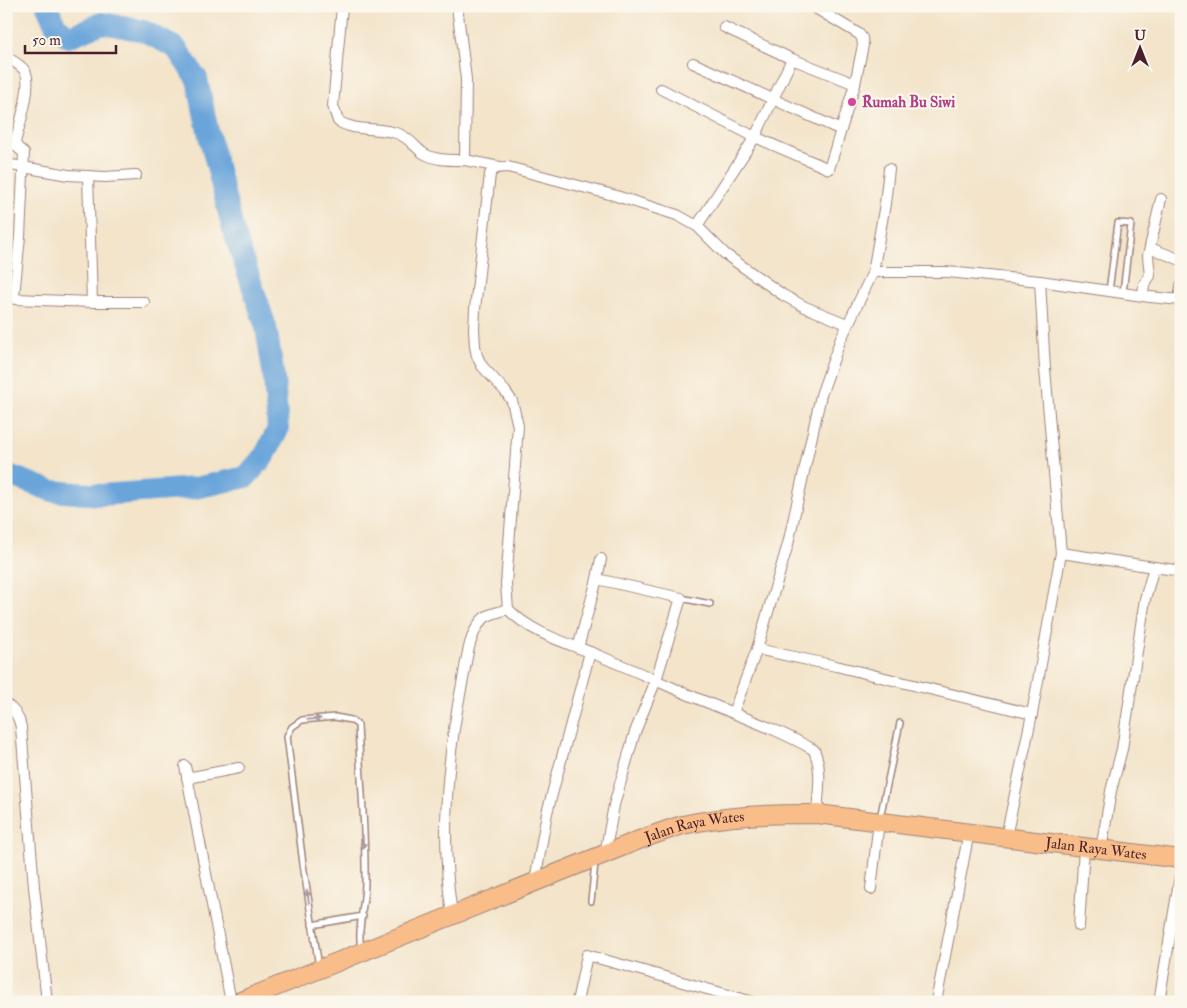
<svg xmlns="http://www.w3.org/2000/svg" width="1187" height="1008" font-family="'IM FELL Double Pica',serif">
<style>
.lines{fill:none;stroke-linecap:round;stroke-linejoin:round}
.river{stroke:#6aa5da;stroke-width:22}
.service-casing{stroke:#9e827a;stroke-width:8}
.minor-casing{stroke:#9e827a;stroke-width:12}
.trunk-casing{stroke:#9e827a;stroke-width:20}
.service{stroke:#fff;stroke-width:5}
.minor{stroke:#fff;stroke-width:10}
.trunk{stroke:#f8bd89;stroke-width:18}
.oneway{fill:#ae9aa0}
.hotel-dot{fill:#d1479c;stroke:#fbf7ec;stroke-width:2}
.labels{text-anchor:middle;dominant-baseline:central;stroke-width:4.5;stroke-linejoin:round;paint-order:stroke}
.hotel-label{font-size:15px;font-weight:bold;fill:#b23c85;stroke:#fbf7ec;text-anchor:start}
.street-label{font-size:15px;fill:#4a1f2b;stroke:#fbf7ec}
</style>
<rect width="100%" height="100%" fill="#fbf7ec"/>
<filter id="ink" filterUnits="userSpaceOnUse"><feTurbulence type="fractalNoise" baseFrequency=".02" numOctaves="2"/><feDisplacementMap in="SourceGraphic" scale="10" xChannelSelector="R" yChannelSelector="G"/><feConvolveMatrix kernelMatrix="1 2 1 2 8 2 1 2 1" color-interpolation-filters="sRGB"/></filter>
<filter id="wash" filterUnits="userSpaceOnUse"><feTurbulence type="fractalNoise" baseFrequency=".0096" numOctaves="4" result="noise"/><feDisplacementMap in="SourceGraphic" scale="20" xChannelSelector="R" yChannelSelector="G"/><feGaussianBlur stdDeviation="1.12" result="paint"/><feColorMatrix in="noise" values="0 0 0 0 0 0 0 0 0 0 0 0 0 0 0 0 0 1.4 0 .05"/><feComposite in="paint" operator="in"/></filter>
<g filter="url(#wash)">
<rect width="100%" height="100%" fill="#f3e4ca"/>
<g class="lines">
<path class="river" d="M 6,474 L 52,491 L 101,495 L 195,488 L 246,477 L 265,455 L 278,429 L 274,378 L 266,327 L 233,229 L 208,131 L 197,79 L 176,48 L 144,31 L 102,23 L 68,37 L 55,24 L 47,6"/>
</g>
</g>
<g filter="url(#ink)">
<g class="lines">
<g class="service-casing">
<g id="service">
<path d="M 1109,291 L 1118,223 L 1131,224 L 1123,293"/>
<path d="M 681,598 L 710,604"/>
<path d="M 880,818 L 900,723"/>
<path d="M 591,901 L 595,863"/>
<path d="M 312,925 L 363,916"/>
<path d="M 319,967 L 303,864 L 287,736 L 292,727 L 302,720 L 335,717 L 351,720 L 358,725 C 360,776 366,831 365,882 C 365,905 357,927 361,950"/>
</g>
</g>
<g class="minor-casing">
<g id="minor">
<path d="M 342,6 L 333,106 L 338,121 C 357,133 379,126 399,134 C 409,138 415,147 423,153 C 436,161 451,160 465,160"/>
<path d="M 457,6 L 466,79 L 465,160 L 499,167"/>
<path d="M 724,27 L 792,59 L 855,84"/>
<path d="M 6,57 C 13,61 21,65 25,71 C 33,85 19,127 15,142 L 17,147 L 24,153 L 20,236 L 14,296 L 15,299 L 92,302 L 88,176"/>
<path d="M 693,63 L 841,130"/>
<path d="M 661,89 L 755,137 L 829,169 L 855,84 L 863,45 L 862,38 L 859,34 L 812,6"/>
<path d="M 6,164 L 68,175 L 105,177 L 136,175"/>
<path d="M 697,226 L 755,137 L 792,59"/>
<path d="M 1150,248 L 1181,260"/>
<path d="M 873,272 L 947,272 L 1040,281 L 1150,297 L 1181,300"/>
<path d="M 1143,296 L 1144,284 L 1150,276 L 1148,256 L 1161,199"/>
<path d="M 1179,300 L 1181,286"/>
<path d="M 92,302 L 144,302"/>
<path d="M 1061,553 L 1154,567"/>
<path d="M 597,579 L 681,598 L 656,680 L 635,732 L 614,805 L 605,854"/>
<path d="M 578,648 L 597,579 L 601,559"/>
<path d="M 757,649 L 836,666 L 1032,714"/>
<path d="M 6,704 C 15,710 19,717 21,727 L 34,887 L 47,1002"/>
<path d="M 733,713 L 757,649 L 788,544 L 821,395 L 840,341 L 873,272 L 885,204 L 889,169"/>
<path d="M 185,766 L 231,1002"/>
<path d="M 187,778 L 239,768"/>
<path d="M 817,814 C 818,792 823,770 814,750 C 780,730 742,717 706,702 C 671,688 637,671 602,657 C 569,643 533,635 508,609 L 506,584 L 518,426 L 512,401 L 505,391 L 482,366 L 477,356 L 475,346 L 474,329 L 475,309 L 490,174 C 494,167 500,167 508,167 L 613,195 L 677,215 L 697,226 L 725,254 L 783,295 L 805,307 L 847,324"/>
<path d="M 1006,837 L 1032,714 L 1061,553 L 1045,369 L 1040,281"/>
<path d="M 1101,850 L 1111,791 L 1122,749 L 1145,599 L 1154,567 L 1181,571"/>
<path d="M 535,881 L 547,813 L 590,652"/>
<path d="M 871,889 L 879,821"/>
<path d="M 452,914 C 440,836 447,756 463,679 C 467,659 468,638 481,621 C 486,614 499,612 508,609"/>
<path d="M 1079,926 L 1084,848"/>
<path d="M 577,1002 L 587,955 L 753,1002"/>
<path d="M 936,1002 L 969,832"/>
<path d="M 1159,1002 L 1181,870"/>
</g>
</g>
<g class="trunk-casing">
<g id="trunk">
<path id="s1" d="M 238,1002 L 639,840 C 654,835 668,829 683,825 C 728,815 772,814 817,814 L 1181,859"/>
</g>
</g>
<use href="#service" class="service"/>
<use href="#minor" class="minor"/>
<use href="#trunk" class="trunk"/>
</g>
<defs><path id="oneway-solid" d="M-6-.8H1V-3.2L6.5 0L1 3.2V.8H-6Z" transform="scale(1.25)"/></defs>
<g class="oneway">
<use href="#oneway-solid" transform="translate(314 719) rotate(-5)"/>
<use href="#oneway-solid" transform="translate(363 842) rotate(87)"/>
<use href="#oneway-solid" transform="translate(308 897) rotate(-99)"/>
</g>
</g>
<circle class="hotel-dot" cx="852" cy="102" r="5"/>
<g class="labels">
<g class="hotel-label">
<text x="862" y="102">Rumah Bu Siwi</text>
</g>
<g class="street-label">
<text stroke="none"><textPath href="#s1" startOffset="490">Jalan Raya Wates</textPath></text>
<text stroke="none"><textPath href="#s1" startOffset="895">Jalan Raya Wates</textPath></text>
</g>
</g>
<rect width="1187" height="1008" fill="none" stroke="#fbf7ec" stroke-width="25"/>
<g transform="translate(1140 48)" stroke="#fbf7ec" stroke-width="4" paint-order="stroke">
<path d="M0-4L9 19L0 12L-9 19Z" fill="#4a1f2b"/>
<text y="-8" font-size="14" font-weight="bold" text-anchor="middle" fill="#4a1f2b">U</text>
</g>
<path d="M25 45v8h91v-8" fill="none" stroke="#4a1f2b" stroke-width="2.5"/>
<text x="32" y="45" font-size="15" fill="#4a1f2b" stroke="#fbf7ec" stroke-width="4" paint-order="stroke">50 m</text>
</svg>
